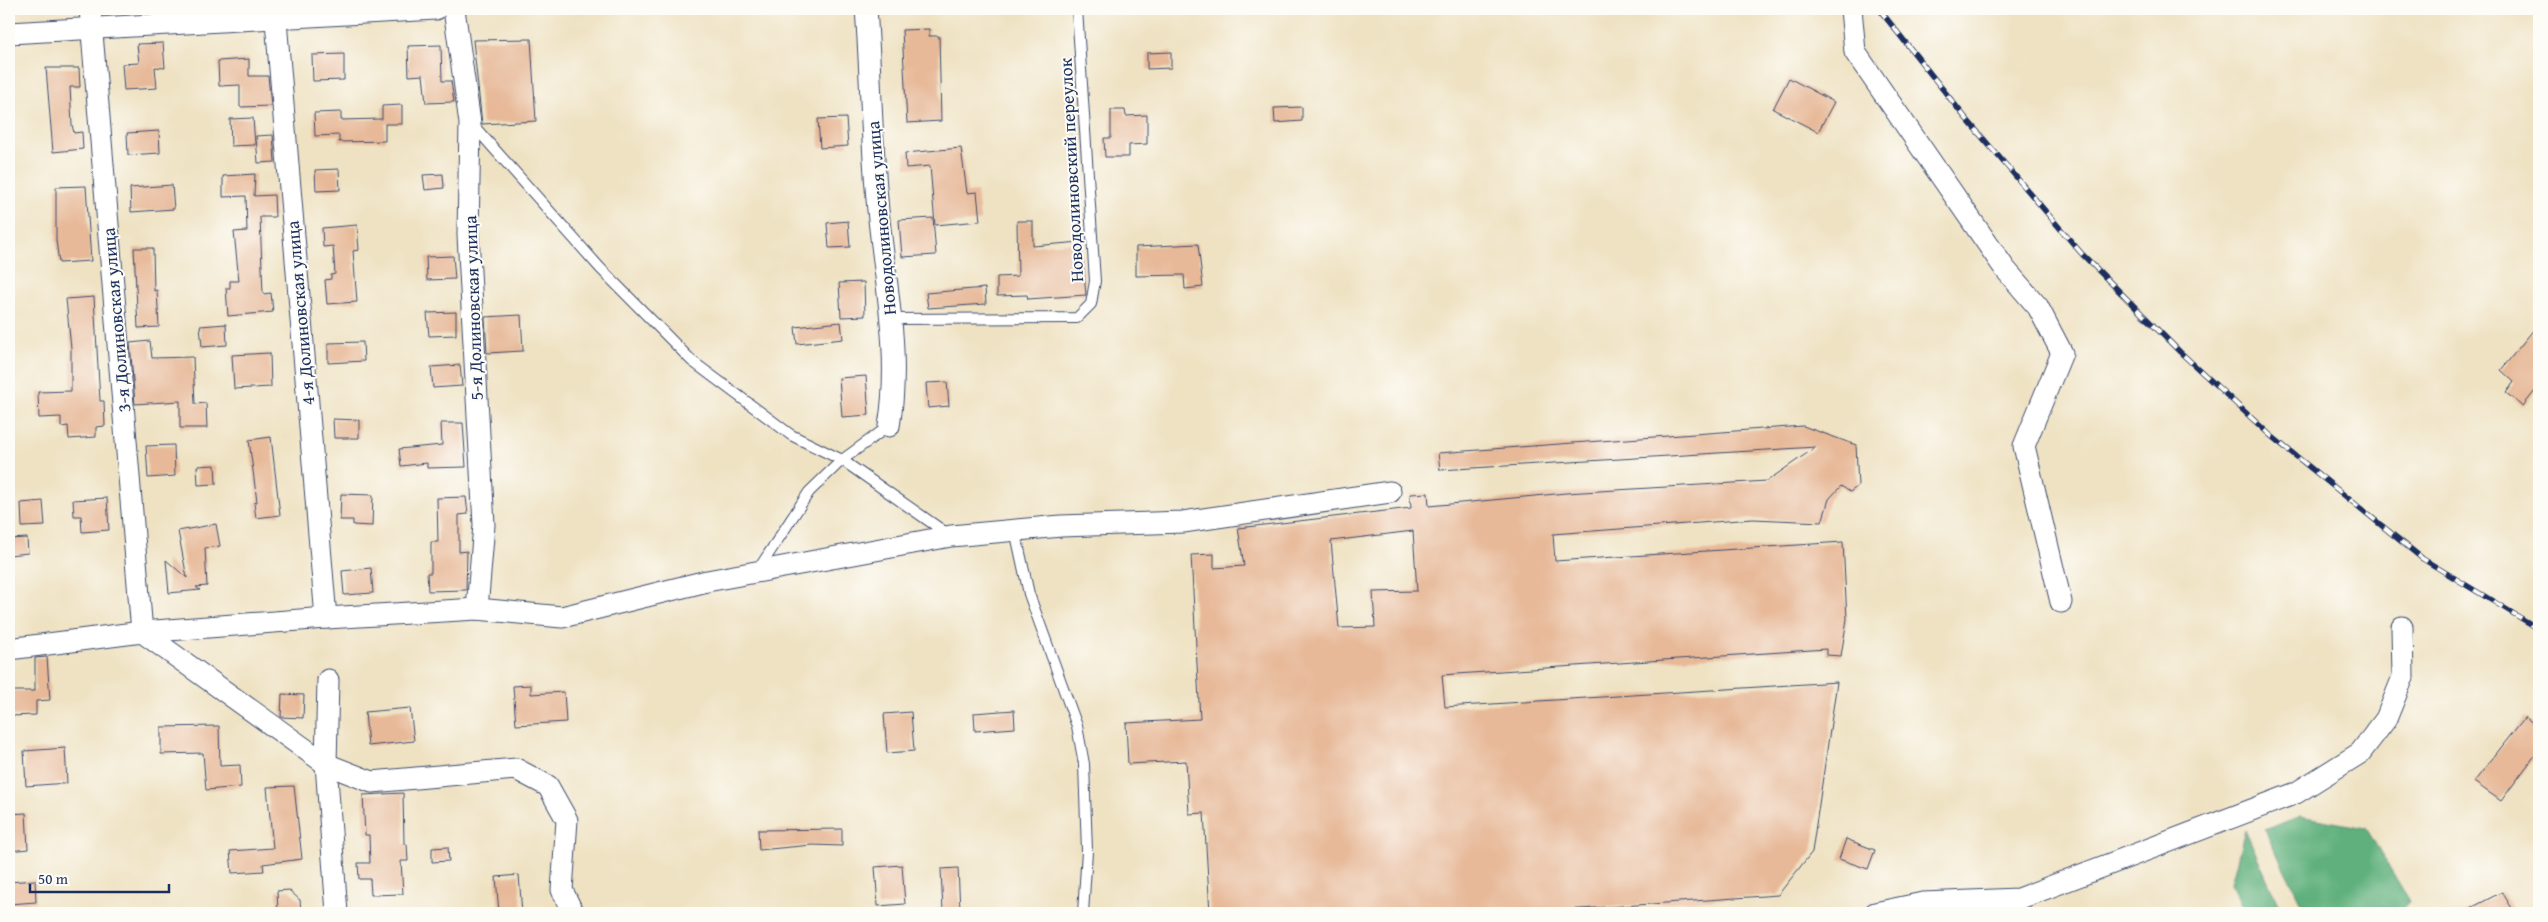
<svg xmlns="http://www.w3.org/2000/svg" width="2548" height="922" font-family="'Gentium Book Plus',serif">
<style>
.forest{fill:#5fb07b;stroke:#3d706c}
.building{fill:#e7b999;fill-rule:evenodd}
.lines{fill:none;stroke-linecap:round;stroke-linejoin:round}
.service-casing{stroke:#3b4a6d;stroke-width:12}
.minor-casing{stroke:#3b4a6d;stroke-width:23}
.service{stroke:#fff;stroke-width:10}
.minor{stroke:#fff;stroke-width:21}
.rail-casing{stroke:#1b2f5e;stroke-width:5.5}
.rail{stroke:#fdfcf7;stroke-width:4;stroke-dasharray:11;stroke-linecap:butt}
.labels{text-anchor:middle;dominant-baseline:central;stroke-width:4;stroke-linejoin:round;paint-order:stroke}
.street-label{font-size:18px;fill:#1b2f5e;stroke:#fdfcf7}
</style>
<rect width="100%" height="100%" fill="#fdfcf7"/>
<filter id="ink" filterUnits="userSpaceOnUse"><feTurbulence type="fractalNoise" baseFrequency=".02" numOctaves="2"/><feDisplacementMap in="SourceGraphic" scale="10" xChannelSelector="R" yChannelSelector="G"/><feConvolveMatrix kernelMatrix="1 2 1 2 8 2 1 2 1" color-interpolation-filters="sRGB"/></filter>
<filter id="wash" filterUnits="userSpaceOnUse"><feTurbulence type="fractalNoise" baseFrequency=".0096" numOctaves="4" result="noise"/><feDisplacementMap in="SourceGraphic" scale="20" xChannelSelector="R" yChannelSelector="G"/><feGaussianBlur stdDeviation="1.12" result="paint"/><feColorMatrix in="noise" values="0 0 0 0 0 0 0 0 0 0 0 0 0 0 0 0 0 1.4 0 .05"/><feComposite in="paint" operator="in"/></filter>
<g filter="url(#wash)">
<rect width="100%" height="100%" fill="#efe2c3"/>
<g class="forest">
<path d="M 2300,816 L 2366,828 L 2410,902 L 2397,913 L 2306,913 L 2265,830 Z"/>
<path d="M 2245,829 L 2282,913 L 2245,913 L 2231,884 Z"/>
</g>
<g id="blocks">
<g class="building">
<path d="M 929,29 L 929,36 L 939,36 L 941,121 L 907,123 L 902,30 Z"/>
<path d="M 531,39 L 536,121 L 482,124 L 473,40 Z"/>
<path d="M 163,43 L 165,68 L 155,67 L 157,88 L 124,90 L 122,64 L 139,63 L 137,44 Z"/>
<path d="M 441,45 L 442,81 L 451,81 L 454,102 L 426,103 L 423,75 L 409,76 L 408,46 Z"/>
<path d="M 1171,52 L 1171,68 L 1147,69 L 1147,53 Z"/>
<path d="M 344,54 L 344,80 L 313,81 L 312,55 Z"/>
<path d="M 249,59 L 249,76 L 268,76 L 271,106 L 240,107 L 240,85 L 219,86 L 218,61 Z"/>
<path d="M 46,68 L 79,68 L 80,87 L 70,87 L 72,125 L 74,133 L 82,132 L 83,149 L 53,152 Z"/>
<path d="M 1789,78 L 1834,102 L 1818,132 L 1773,109 Z"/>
<path d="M 402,105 L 402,124 L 385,124 L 385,141 L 339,142 L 339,135 L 315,136 L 314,113 L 341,112 L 341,120 L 382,119 L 382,106 Z"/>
<path d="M 1302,107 L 1302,121 L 1275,123 L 1274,108 Z"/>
<path d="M 1111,110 L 1125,110 L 1126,116 L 1147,115 L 1147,144 L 1129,145 L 1129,157 L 1105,157 L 1104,138 L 1111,138 Z"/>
<path d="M 253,118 L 255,145 L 231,146 L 230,119 Z"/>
<path d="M 846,118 L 848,146 L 820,148 L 818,119 Z"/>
<path d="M 159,131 L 160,153 L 128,155 L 127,133 Z"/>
<path d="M 273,135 L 275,162 L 258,163 L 256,136 Z"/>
<path d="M 961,148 L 967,193 L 977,192 L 980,221 L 935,225 L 930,166 L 906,168 L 905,153 Z"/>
<path d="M 339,169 L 340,190 L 316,191 L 315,170 Z"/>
<path d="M 255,174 L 254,196 L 274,195 L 275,217 L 260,217 L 263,294 L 271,293 L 273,312 L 228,316 L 226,288 L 230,288 L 230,281 L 239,281 L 234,232 L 247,231 L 246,196 L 223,197 L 223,176 Z"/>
<path d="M 443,174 L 444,188 L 425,190 L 423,175 Z"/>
<path d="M 172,185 L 174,209 L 131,212 L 130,188 Z"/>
<path d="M 86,186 L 91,261 L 59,263 L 56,240 L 56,187 Z"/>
<path d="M 933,218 L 936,255 L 902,257 L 899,220 Z"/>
<path d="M 848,221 L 850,247 L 829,248 L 827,223 Z"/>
<path d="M 1017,221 L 1033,221 L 1033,246 L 1081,242 L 1086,295 L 1028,299 L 1027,295 L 997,296 L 997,277 L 1018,276 Z"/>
<path d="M 357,225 L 359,250 L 353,251 L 357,302 L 327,304 L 325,280 L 331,279 L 331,275 L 335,274 L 333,246 L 323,247 L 322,228 Z"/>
<path d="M 1198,244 L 1203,287 L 1185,289 L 1184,275 L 1136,276 L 1136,247 Z"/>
<path d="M 134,248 L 153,248 L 154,291 L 157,290 L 159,327 L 138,328 Z"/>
<path d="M 453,256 L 455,279 L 427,280 L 426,257 Z"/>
<path d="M 864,282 L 865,316 L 841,317 L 839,283 Z"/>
<path d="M 985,288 L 986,304 L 928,308 L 926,293 Z"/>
<path d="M 94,297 L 100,401 L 104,401 L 105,426 L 96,427 L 96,437 L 69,439 L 68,426 L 61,427 L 61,417 L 39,418 L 38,392 L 71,391 L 71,348 L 66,299 Z"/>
<path d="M 456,312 L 456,335 L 429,336 L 427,313 Z"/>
<path d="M 521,315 L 523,351 L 487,353 L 485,317 Z"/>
<path d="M 841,322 L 843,339 L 797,344 L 795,327 Z"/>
<path d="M 2539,323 L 2539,386 L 2523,406 L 2506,393 L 2514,382 L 2501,370 Z"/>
<path d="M 226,324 L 227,345 L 202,347 L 200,326 Z"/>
<path d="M 150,341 L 152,358 L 193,357 L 195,404 L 206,403 L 207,428 L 180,428 L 180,401 L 135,404 L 130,343 Z"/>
<path d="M 363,342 L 364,361 L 328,363 L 328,343 Z"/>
<path d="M 270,353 L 271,387 L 234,389 L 232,355 Z"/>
<path d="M 460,365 L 462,386 L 433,388 L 431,367 Z"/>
<path d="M 866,376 L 869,415 L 842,417 L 839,378 Z"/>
<path d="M 947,382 L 949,406 L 928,408 L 926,383 Z"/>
<path d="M 333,419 L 359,420 L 359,438 L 334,438 Z"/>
<path d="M 441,423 L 463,423 L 466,467 L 427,468 L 427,463 L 401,466 L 399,449 L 442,445 Z"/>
<path d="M 1803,426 L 1856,445 L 1858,486 L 1850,492 L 1841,486 L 1829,499 L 1822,522 L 1753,519 L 1553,534 L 1555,561 L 1843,542 L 1847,619 L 1841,656 L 1826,655 L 1826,649 L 1442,675 L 1445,707 L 1837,682 L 1812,852 L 1778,895 L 1524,913 L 1210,913 L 1204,813 L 1189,814 L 1186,761 L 1128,764 L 1126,723 L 1200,719 L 1191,555 L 1214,554 L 1214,568 L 1244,566 L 1238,528 L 1411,508 L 1410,494 L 1428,493 L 1429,506 L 1566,493 L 1767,481 L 1816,447 L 1440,470 L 1438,453 ZM 1413,531 L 1417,591 L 1373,592 L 1375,627 L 1339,628 L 1331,541 Z"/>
<path d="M 271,437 L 280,515 L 256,518 L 254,503 L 257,502 L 249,440 Z"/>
<path d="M 174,445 L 175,476 L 148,478 L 146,446 Z"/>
<path d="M 215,465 L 216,484 L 198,485 L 197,466 Z"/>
<path d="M 341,494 L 373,495 L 372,526 L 353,525 L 353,520 L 340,520 Z"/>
<path d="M 466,497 L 468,514 L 459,515 L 459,552 L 467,551 L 466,590 L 428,591 L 427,573 L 431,573 L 431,542 L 438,542 L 437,498 Z"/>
<path d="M 107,498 L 109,530 L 82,532 L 81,516 L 74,516 L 73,500 Z"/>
<path d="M 43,501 L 45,526 L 22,527 L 21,503 Z"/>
<path d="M 216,524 L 220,546 L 205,548 L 207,586 L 196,587 L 200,590 L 169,593 L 166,560 L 187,578 L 178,531 Z"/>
<path d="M 27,538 L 28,553 L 9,555 L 9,539 Z"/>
<path d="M 371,568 L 373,593 L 344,595 L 342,571 Z"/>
<path d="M 47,657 L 50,700 L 36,701 L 36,715 L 10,716 L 9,691 L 35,691 L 35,658 Z"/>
<path d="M 531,685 L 531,694 L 564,692 L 566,722 L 516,725 L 513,686 Z"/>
<path d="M 282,694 L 304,695 L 303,718 L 281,717 Z"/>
<path d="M 410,708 L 414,741 L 368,746 L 365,712 Z"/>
<path d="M 1014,710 L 1015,728 L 975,731 L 974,713 Z"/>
<path d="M 911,712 L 914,751 L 887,753 L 884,714 Z"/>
<path d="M 2525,717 L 2539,728 L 2539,750 L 2501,801 L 2474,782 Z"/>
<path d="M 219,726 L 220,766 L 240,765 L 241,787 L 206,790 L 203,753 L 161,754 L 161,727 Z"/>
<path d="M 65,748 L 67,783 L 26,786 L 24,751 Z"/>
<path d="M 294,786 L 302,859 L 263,864 L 264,871 L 232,873 L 230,851 L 273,848 L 267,787 Z"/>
<path d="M 403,793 L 404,844 L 407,844 L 408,861 L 401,861 L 403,894 L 371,895 L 370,879 L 359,879 L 358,863 L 370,863 L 369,835 L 365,835 L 363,795 Z"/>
<path d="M 26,813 L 28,849 L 9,851 L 9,814 Z"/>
<path d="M 842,829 L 842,846 L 812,845 L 759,850 L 758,830 Z"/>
<path d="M 1846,839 L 1875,850 L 1868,869 L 1839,859 Z"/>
<path d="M 448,847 L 449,861 L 432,862 L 432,848 Z"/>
<path d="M 902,865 L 905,904 L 878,906 L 875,867 Z"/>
<path d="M 958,868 L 960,910 L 943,911 L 941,869 Z"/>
<path d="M 519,875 L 522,913 L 499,913 L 496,877 Z"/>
<path d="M 35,880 L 36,902 L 9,904 L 9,882 Z"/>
<path d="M 289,890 L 300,900 L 301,913 L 278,913 L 277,891 Z"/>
<path d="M 2502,892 L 2515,913 L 2461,913 Z"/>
</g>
</g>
</g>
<g filter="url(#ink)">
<use href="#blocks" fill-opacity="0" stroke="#3b4a6d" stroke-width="1"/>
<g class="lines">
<g class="service-casing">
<g id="service">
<path d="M 473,125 L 600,268 L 692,361 L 791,435 L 842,460 L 949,535"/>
<path d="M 891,319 L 1077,318 L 1091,304 L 1095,281 L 1077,9"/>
<path d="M 1015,530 L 1029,594 L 1077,726 L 1084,764 L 1087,851 L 1083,913"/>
<path d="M 758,570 L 809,492 L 842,460 L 889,426"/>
</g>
</g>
<g class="minor-casing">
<g id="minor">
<path d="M 90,9 L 142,632 L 326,764 L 372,782 L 516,769 L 548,786 L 567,820 L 562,890 L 573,913"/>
<path d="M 275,9 L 326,618"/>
<path d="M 454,9 L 470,123 L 468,235 L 484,525 L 477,609"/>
<path d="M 866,9 C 871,72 871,136 877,199 C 883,273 902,351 889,426"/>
<path d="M 1851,9 L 1855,52 L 2005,269 L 2038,307 L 2062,353 L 2024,446 L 2061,602"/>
<path d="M 9,33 L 436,9"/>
<path d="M 9,649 L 142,632 L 326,618 L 477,609 L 562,617 L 707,581 L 951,536 L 1061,526 L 1183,522 L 1390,492"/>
<path d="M 328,680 L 326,764 L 337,913"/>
<path d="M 1875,913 L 1923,903 L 2018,899 L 2296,793 L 2360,753 L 2386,719 L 2403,677 L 2402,627"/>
</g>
</g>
<use href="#service" class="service"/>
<use href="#minor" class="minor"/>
<g class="rail-casing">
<path id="rail" d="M 1879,9 L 1964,116 L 2082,254 L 2180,352 L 2270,435 L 2423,559 L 2539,629"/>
</g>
<use href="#rail" class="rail"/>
</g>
</g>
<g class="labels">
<g class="street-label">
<text transform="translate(1071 170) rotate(-93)">Новодолиновский переулок</text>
<text transform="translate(881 218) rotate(-95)">Новодолиновская улица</text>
<text transform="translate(473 308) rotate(-92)">5-я Долиновская улица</text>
<text transform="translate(300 313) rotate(-95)">4-я Долиновская улица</text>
<text transform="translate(116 320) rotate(-95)">3-я Долиновская улица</text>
</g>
</g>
<rect width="2548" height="922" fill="none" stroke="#fdfcf7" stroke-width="30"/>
<path d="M30 884v8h139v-8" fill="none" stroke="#1b2f5e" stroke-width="2.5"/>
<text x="38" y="884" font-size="15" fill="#1b2f5e" stroke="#fdfcf7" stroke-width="4" paint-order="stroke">50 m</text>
</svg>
